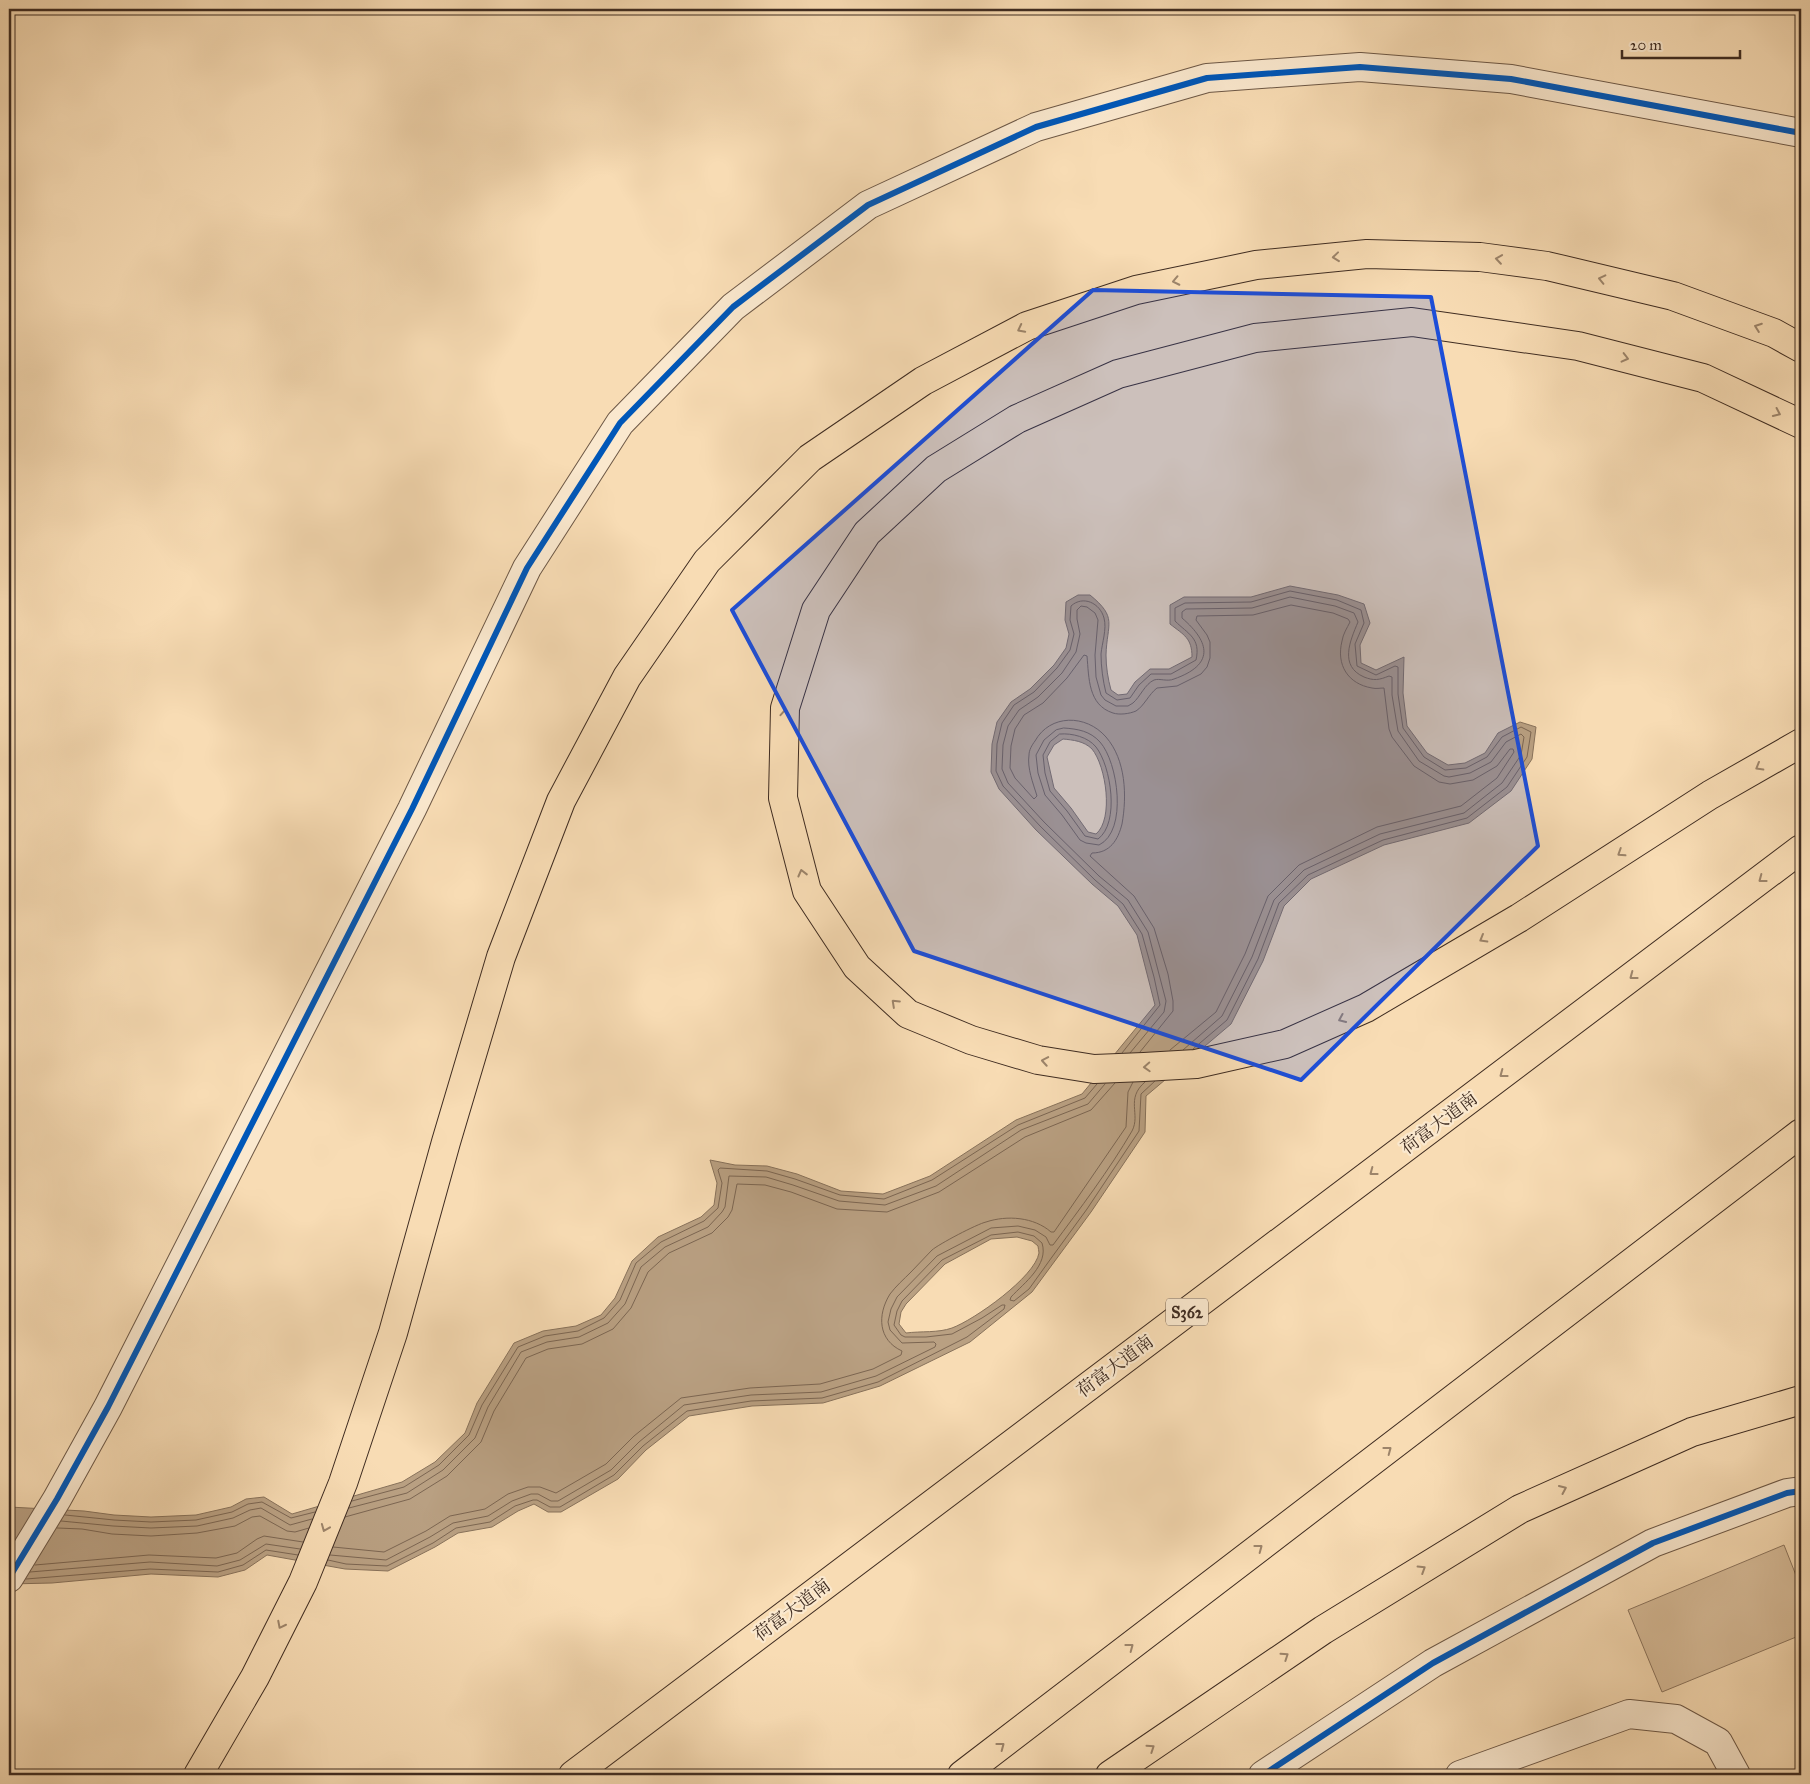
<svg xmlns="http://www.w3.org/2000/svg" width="1810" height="1784" font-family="'IM FELL Great Primer','Noto Serif SC',serif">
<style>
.green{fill:#d9be9b;stroke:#8c755e}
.water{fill:#b9a082;stroke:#88725b;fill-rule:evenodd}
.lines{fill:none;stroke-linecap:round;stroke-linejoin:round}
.shore{stroke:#7c6652;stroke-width:1}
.minor-casing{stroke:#6d5846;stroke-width:30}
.tertiary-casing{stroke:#6d5846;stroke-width:30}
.primary-casing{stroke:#3f2c21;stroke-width:30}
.motorway-casing{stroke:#3f2c21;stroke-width:30}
.minor{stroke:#fae8ce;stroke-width:28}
.tertiary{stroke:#fae8ce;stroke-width:28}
.primary{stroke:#f8dcb4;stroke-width:28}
.motorway{stroke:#f8dcb4;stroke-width:28}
.cycleway-casing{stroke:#fae8ce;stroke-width:9}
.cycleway{stroke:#0057b8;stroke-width:6}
.oneway{stroke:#9c846a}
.marked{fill:#1d4ed8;fill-opacity:0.2;stroke:#1d4ed8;stroke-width:4;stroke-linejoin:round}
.labels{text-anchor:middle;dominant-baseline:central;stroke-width:4.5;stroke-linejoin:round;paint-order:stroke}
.shield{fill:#fae8ce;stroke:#776455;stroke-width:1}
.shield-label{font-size:16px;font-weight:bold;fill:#3f2c21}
.street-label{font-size:18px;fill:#3f2c21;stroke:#fae8ce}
</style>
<rect width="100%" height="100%" fill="#f8dcb4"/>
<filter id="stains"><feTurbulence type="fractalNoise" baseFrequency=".004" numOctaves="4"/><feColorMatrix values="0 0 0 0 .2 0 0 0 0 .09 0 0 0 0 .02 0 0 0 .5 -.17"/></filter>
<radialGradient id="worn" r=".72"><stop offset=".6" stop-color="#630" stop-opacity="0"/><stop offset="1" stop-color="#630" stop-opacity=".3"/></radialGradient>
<path class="green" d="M 1784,1545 L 1801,1588 L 1801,1635 L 1662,1692 L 1628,1610 Z"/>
<path class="water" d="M 1290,586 L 1338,595 L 1364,604 L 1370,623 L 1360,645 L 1361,663 L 1376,670 L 1404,657 L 1403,693 L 1407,726 L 1427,753 L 1448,765 L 1465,763 L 1485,753 L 1498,733 L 1520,722 L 1536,727 L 1532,759 L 1511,791 L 1469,823 L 1384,845 L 1311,879 L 1284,906 L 1263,961 L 1231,1024 L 1146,1096 L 1145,1132 L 1091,1212 L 1032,1292 L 970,1342 L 880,1386 L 823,1403 L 752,1406 L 689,1416 L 646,1450 L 618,1479 L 561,1512 L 548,1512 L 534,1504 L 518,1511 L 492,1527 L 458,1533 L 435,1547 L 388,1571 L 345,1569 L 267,1555 L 245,1570 L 218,1577 L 151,1574 L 52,1583 L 9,1584 L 9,1507 L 84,1511 L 114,1515 L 151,1517 L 196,1515 L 231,1507 L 246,1499 L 264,1497 L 292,1514 L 402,1482 L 435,1462 L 465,1433 L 477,1403 L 514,1343 L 543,1331 L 576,1326 L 601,1315 L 615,1298 L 632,1261 L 658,1237 L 701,1217 L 714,1205 L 717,1183 L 710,1160 L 735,1165 L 767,1166 L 797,1174 L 841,1191 L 883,1194 L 930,1176 L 1016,1120 L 1082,1094 L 1155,1005 L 1137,935 L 1118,906 L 1092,884 L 1036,830 L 999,789 L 991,772 L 992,744 L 997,722 L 1011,702 L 1030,689 L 1054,665 L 1066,648 L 1069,634 L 1065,620 L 1066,602 L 1078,595 L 1090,595 C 1118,618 1107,623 1106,655 C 1106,667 1108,679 1111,690 L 1118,695 L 1127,694 L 1135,682 L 1150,669 L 1169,669 L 1192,657 C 1192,638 1184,635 1170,624 L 1170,605 L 1184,597 L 1251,597 ZM 1063,739 C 1073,740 1084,741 1092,749 C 1106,766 1114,819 1096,834 L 1088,832 L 1071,808 L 1054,788 L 1047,757 L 1054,745 ZM 1017,1237 L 1032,1241 L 1038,1246 C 1038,1248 1039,1251 1039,1253 C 1035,1277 974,1320 952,1328 C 938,1333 921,1331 906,1333 L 899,1324 L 901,1312 L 906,1304 L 945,1264 L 991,1239 Z"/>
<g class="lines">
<g class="shore">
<path d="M 1064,728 C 1078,729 1090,731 1100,742 C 1118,762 1128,831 1099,845 L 1086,843 L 1080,840 L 1062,815 L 1045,795 L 1038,773 L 1036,755 L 1044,740 L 1056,730 Z"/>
<path d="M 1060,734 C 1072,733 1088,737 1096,747 C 1111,766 1120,823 1098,839 L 1085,836 L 1067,811 L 1050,791 L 1045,773 L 1043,755 L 1050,742 Z"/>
<path d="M 1140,1052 L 1173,1011 L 1173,1001 L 1168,974 L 1154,928 L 1134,896 L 1090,856 L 1092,853 C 1110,853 1118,840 1122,824 C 1127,796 1126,760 1106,737 C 1086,714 1050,714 1035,741 C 1032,745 1029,750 1029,755 C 1027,768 1033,783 1037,796 L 1034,799 L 1015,778 L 1010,768 L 1011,746 L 1015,729 L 1024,715 L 1043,703 L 1067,678 L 1084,655 L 1087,656 C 1089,678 1088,705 1113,713 C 1119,715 1129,714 1136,711 C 1144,706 1149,694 1157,688 L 1177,686 L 1201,674 L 1207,667 L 1210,658 L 1210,642 L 1207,635 L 1196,620 L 1197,616 L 1253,615 L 1291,605 L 1333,613 L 1348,619 L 1350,622 C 1347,628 1343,634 1342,641 C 1336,665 1348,684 1372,688 C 1376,689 1380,688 1384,688 L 1389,729 L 1392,737 L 1414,766 L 1439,782 L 1450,784 L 1473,780 L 1497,766 L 1510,749 L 1513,749 L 1514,752 L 1497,778 L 1461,806 L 1377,827 L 1299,865 L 1268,896 L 1245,954 L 1216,1012 L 1170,1050"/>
<path d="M 1122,1053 L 1160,1005 L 1154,977 L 1142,934 L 1123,904 L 1095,880 L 1040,826 L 1003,786 L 996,771 L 997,744 L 1002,723 L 1014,705 L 1034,692 L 1057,668 L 1070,650 L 1074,634 L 1070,620 L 1071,606 C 1083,595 1100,603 1104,618 C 1107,629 1102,643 1101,654 C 1101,667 1103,681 1106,693 L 1117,700 L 1130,698 L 1139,685 L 1151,674 L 1171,674 L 1196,660 C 1201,638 1188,634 1175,621 L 1175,608 L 1185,603 L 1251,602 L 1290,591 L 1337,600 L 1361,610 L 1364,623 L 1355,644 L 1357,666 L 1376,675 L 1395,666 L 1398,667 L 1398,694 L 1403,728 L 1424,757 L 1445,770 L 1466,768 L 1487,757 L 1502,737 L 1521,727 L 1531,732 L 1527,757 L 1507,787 L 1467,818 L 1383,840 L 1308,875 L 1279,903 L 1258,959 L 1227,1020 L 1193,1049"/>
<path d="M 1130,1053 L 1164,1012 L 1166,1001 L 1148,932 L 1128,900 L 1099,876 L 1044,822 L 1008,783 L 1002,769 L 1003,745 L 1008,726 L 1019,710 L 1038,697 L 1062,673 L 1076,652 L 1080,634 L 1077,619 L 1077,610 L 1081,606 L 1087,607 L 1095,613 L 1098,620 L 1095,655 L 1096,677 L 1101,695 L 1105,700 L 1116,706 L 1128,706 L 1133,703 C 1140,697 1145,684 1154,680 C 1160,678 1167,682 1174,679 C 1214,665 1211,643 1182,618 L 1182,612 L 1186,609 L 1252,608 L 1290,597 L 1335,606 L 1354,613 L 1358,622 C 1350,641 1339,666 1364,677 C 1374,681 1379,680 1389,676 L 1392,677 L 1392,695 L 1398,731 L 1419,761 L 1444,776 L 1449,777 L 1470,773 L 1491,762 L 1506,742 L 1521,734 L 1524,737 L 1521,755 L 1502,783 L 1464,813 L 1380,834 L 1304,870 L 1274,900 L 1252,957 L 1222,1016 L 1183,1050"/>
<path d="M 352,1501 L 404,1487 L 439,1465 L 469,1435 L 482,1405 L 518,1347 L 545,1336 L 578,1331 L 604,1318 L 620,1300 L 636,1263 L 661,1242 L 704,1221 L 718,1208 L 722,1183 L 718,1170 L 720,1168 L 767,1171 L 795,1179 L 840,1195 L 884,1199 L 932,1180 L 1018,1125 L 1085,1098 L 1097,1084"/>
<path d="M 349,1508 L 407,1493 L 443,1470 L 475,1438 L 488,1407 L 521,1352 L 547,1342 L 579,1337 L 608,1323 L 625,1304 L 641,1267 L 665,1247 L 708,1227 L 722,1212 L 725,1207 L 729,1176 L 766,1177 L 793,1185 L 839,1201 L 885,1205 L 936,1186 L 1021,1130 L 1088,1104 L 1105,1084"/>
<path d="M 65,1515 L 114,1520 L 151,1522 L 196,1520 L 232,1512 L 248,1504 L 262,1502 L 291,1518 L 315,1512"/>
<path d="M 345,1517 L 410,1499 L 447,1476 L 481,1442 L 494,1411 L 526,1358 L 548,1349 L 582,1344 L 613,1329 L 631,1308 L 648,1272 L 669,1253 L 712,1233 L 728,1217 L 732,1210 L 737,1184 L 765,1185 L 791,1192 L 837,1209 L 887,1212 L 939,1192 L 1025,1137 L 1091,1110 L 1115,1083"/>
<path d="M 61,1521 L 113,1526 L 151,1528 L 197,1526 L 233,1518 L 250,1510 L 261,1508 L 290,1525 L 312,1519"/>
<path d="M 57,1528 L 82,1529 L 112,1534 L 151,1536 L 197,1533 L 235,1526 L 252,1517 L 260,1516 L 287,1531 L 295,1532 L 309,1528"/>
<path d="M 333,1547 L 384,1552 L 426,1531 L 450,1516 L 485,1509 L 508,1494 L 528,1487 L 540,1487 L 556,1493 L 606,1464 L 634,1436 L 681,1398 L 750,1388 L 820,1384 L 873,1369 L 901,1355 L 902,1351 C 878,1340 877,1315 890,1294 C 896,1286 904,1279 911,1272 C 918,1265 925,1257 932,1250 C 939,1244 977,1224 986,1222 C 1007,1215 1034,1217 1051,1232 L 1054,1232 L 1126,1127 L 1128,1092 L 1133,1082"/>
<path d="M 330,1555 L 386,1560 L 430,1537 L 453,1523 L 488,1516 L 512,1501 L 531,1494 L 538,1494 L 551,1501 L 558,1501 L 611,1470 L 639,1442 L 684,1405 L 751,1395 L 821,1392 L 876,1376 L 935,1347 L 936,1344 L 934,1342 L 902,1343 L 890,1330 L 888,1322 L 891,1309 L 897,1297 L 937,1256 L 991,1228 L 1018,1226 L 1035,1230 L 1046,1237 L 1050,1245 L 1053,1245 C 1079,1210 1110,1169 1132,1131 C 1141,1114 1125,1099 1145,1082"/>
<path d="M 328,1560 L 346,1564 L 387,1566 L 433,1543 L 456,1528 L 490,1522 L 515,1506 L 533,1500 L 537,1500 L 550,1507 L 560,1507 L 614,1475 L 643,1446 L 687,1411 L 751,1401 L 822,1398 L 878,1382 L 967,1337 L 1004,1309 L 1005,1305 L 1002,1305 L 982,1318 L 952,1334 L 926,1337 L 905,1337 L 901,1335 L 894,1325 L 897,1311 L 902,1301 L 942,1260 L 991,1235 L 1018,1232 L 1034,1236 L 1042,1243 C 1049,1265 1024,1283 1011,1297 L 1010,1300 L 1014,1301 L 1029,1289 L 1052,1257 L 1087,1209 L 1139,1131 L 1141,1094 L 1155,1081"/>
<path d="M 35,1565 L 149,1555 L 216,1558 L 237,1553 L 257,1539 L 264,1536 L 303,1542"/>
<path d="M 30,1572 L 150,1562 L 217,1566 L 240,1560 L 266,1544 L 300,1549"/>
<path d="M 26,1579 L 150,1569 L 218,1572 L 243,1565 L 266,1550 L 298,1555"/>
</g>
<g class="minor-casing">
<path id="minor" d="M 1460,1775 L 1629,1714 L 1676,1719 L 1718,1742 L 1736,1775"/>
</g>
<g class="tertiary-casing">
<g id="tertiary">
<path d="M 9,1578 L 57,1499 L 108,1407 L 412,809 L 527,568 L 620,423 L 733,307 L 868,205 L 1036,127 L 1207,78 L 1360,67 L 1511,79 L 1801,133"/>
<path d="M 1263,1775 L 1433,1663 L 1653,1543 L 1787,1493 L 1801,1491"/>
</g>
</g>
<g class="primary-casing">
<g id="primary">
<path d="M 573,1775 L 1801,849"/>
<path d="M 962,1775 L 1801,1133"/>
</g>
</g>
<g class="motorway-casing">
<g id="motorway">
<path d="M 1801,424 L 1703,378 L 1578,346 L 1412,322 L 1255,338 L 1118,374 L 1017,419 L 936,469 L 867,533 L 816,610 L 785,708 L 783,798 L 807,891 L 857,967 L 908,1014 L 971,1040 L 1038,1060 L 1094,1069 L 1144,1067 L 1196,1064 L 1285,1044 L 1366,1008 L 1519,918 L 1710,795 L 1801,743"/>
<path d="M 198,1775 L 255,1677 L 303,1582 L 343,1483 L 393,1333 L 446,1142 L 501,957 L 561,801 L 627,677 L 707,561 L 810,458 L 923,381 L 1027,326 L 1136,290 L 1256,265 L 1367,254 L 1480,257 L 1547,266 L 1673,296 L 1774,333 L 1801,348"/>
<path d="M 1110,1775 L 1323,1630 L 1520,1509 L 1692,1432 L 1801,1400"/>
</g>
</g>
<use href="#minor" class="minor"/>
<use href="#tertiary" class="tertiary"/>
<use href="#primary" class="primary"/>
<use href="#motorway" class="motorway"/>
<g class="cycleway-casing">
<g id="cycleway">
<path d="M 9,1578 L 57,1499 L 108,1407 L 412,809 L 527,568 L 620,423 L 733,307 L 868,205 L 1036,127 L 1207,78 L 1360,67 L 1511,79 L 1801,133"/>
<path d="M 1263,1775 L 1433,1663 L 1653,1543 L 1787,1493 L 1801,1491"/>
</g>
</g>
<use href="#cycleway" class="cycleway"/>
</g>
<defs><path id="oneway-chevron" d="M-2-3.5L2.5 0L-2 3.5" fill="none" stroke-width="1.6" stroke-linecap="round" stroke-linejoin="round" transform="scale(1.25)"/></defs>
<g class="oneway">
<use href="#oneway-chevron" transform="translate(1336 257) rotate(174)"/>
<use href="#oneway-chevron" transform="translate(1499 259) rotate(-172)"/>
<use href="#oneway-chevron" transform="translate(1602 279) rotate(-167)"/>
<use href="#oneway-chevron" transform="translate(1176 281) rotate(168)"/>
<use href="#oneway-chevron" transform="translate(1758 327) rotate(-160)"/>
<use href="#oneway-chevron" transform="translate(1021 329) rotate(153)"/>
<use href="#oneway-chevron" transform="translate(1625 358) rotate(14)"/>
<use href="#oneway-chevron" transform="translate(1777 413) rotate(25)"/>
<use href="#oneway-chevron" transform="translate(785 713) rotate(-86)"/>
<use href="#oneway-chevron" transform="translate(1759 767) rotate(150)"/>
<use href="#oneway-chevron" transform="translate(1621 853) rotate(147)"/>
<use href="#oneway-chevron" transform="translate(802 873) rotate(-104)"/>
<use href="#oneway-chevron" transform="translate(1762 879) rotate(143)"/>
<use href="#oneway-chevron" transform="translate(1483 939) rotate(150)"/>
<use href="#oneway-chevron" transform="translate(1633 976) rotate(143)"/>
<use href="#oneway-chevron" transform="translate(895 1003) rotate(-137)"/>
<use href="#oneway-chevron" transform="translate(1342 1019) rotate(156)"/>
<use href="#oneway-chevron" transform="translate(1045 1061) rotate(-170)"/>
<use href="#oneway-chevron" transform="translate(1147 1067) rotate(177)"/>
<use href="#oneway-chevron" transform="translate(1503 1074) rotate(143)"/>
<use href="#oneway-chevron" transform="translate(1373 1172) rotate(143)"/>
<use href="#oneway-chevron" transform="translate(1388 1450) rotate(-37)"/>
<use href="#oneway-chevron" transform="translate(1563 1489) rotate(-24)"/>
<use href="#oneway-chevron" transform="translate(325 1528) rotate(112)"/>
<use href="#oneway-chevron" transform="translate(1259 1548) rotate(-37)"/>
<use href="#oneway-chevron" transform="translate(1422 1569) rotate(-32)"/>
<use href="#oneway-chevron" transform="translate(281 1625) rotate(117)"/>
<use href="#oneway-chevron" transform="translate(1130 1647) rotate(-37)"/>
<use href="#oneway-chevron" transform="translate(1285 1656) rotate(-34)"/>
<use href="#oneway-chevron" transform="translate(1001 1746) rotate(-37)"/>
<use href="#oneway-chevron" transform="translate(1151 1748) rotate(-34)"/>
</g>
<path class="marked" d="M 1093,290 L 1431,297 L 1538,846 L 1301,1080 L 914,951 L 732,610 Z"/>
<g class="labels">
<rect class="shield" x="1166" y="1298.5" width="42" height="27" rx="4"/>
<g class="shield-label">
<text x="1187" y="1312">S362</text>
</g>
<g class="street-label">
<text transform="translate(1439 1123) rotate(-37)">荷富大道南</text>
<text transform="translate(1115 1366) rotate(-37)">荷富大道南</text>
<text transform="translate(792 1610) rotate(-37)">荷富大道南</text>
</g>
</g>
<rect width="1810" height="1784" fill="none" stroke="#f8dcb4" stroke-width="30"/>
<rect x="10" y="10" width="1790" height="1764" fill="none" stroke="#3f2c21" stroke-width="2.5"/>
<rect x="15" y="15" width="1780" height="1754" fill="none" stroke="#3f2c21"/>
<path d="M1622 50v8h118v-8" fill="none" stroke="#3f2c21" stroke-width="2.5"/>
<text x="1630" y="50" font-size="15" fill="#3f2c21" stroke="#fae8ce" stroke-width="4" paint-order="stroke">20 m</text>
<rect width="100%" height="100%" filter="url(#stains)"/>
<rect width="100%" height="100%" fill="url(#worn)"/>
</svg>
